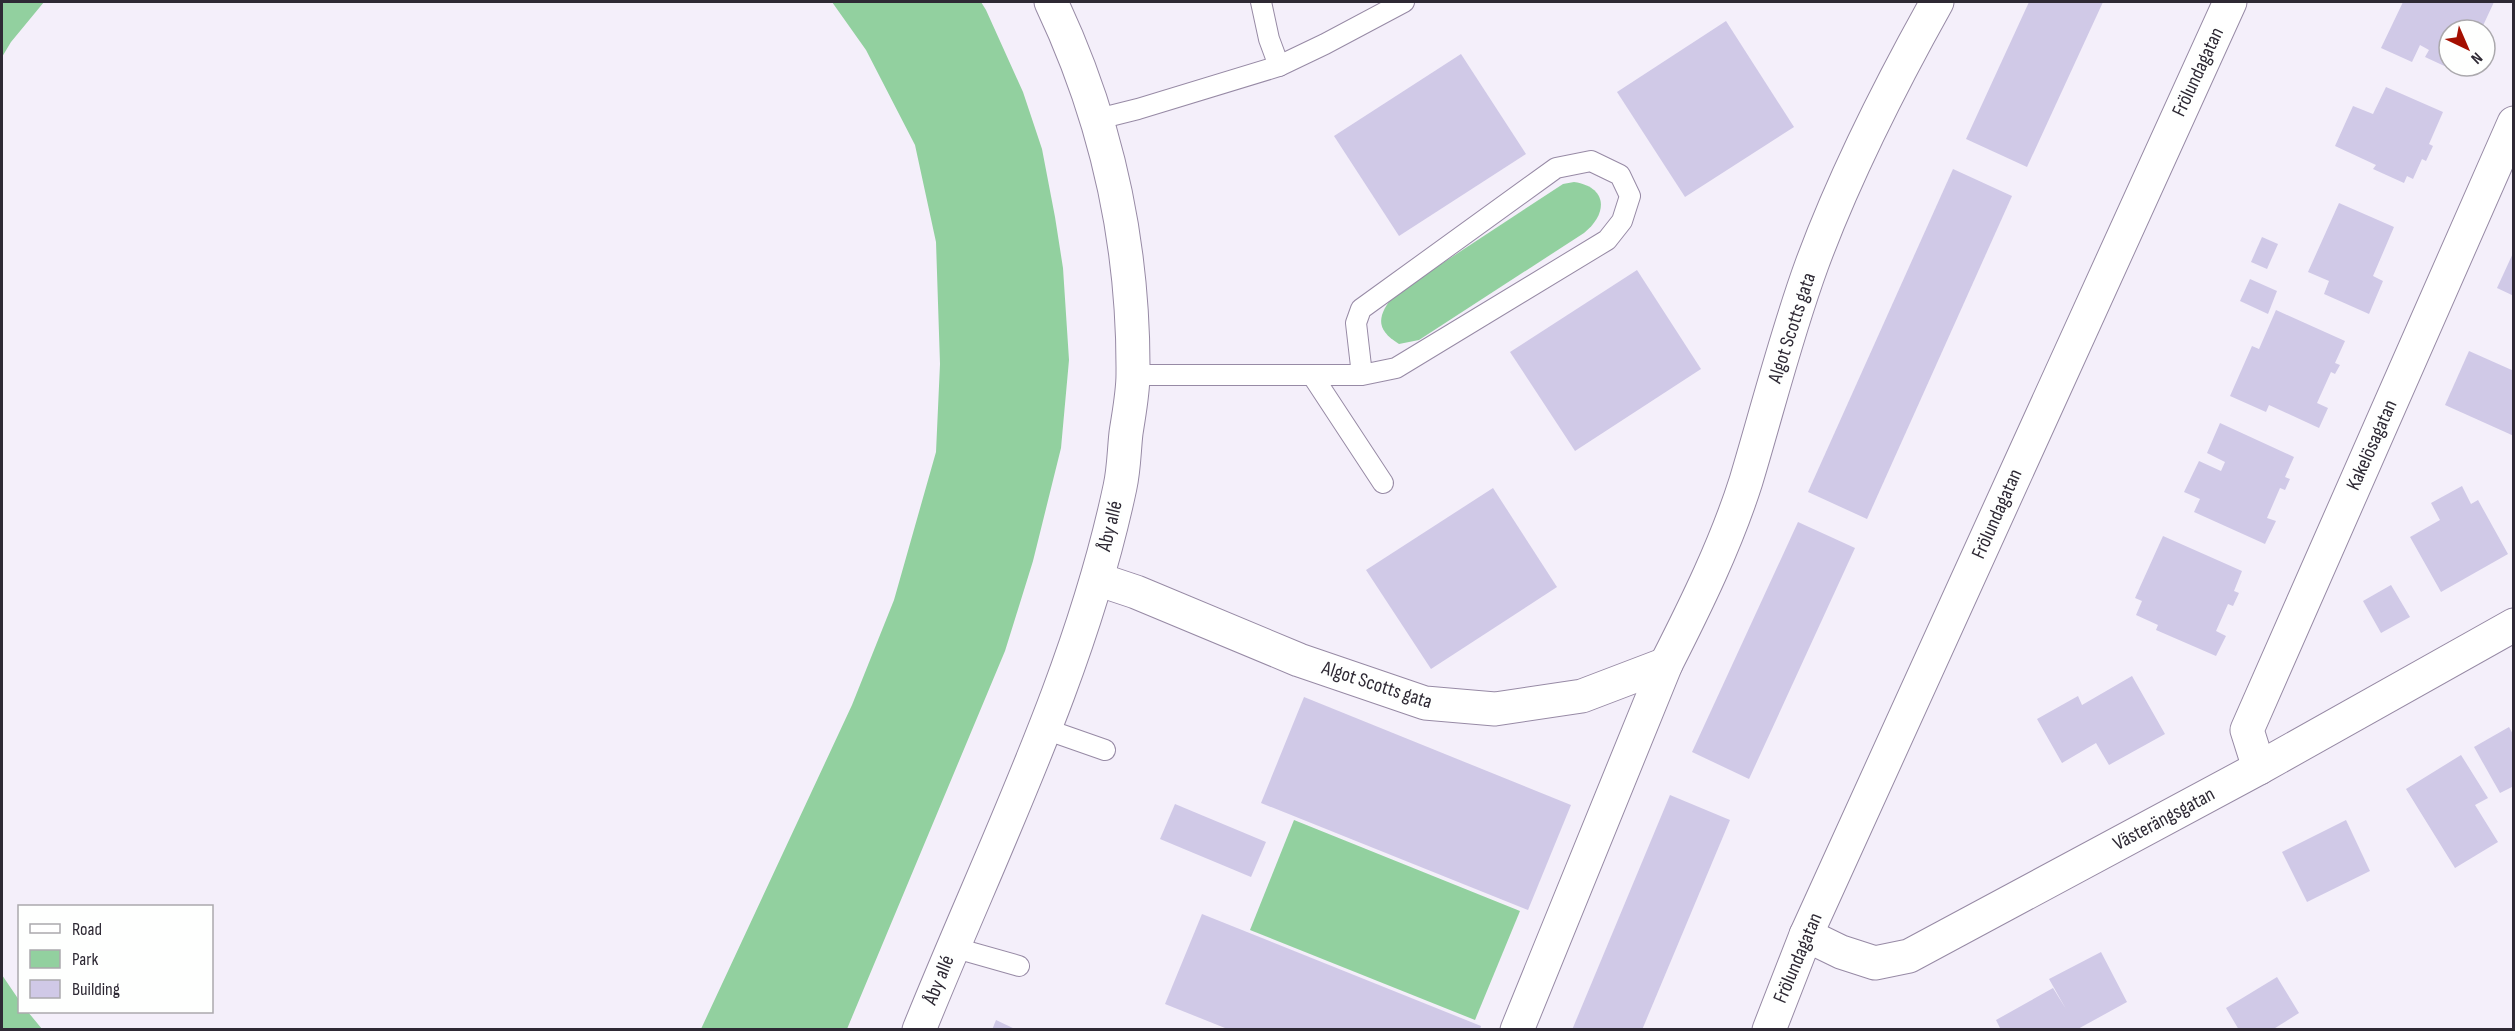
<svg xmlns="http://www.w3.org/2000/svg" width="2515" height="1031" font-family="'Sofia Sans Condensed',sans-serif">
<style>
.green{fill:#92d09f}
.building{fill:#d0c9e7}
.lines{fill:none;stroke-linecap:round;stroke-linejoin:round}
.service-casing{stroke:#978aa5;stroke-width:22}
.minor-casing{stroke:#978aa5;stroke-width:35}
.tertiary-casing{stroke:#978aa5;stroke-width:35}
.service{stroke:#fff;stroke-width:20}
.minor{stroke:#fff;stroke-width:33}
.tertiary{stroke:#fff;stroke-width:33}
.labels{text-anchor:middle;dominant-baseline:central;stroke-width:6;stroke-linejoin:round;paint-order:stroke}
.street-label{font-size:20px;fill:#2e2934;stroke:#fefffe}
</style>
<rect width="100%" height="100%" fill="#f4effa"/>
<g class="green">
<path d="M 2,2 L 44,2 L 11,42 L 2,57 Z"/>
<path d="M 832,2 L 981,2 L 986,10 L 1023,92 L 1042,149 L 1055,217 L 1063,268 L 1069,360 L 1061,448 L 1033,561 L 1005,651 L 847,1029 L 701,1029 L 852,705 L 894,600 L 936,452 L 940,364 L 936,242 L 915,145 L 866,50 Z"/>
<path d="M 1574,182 C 1608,187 1608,214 1584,233 L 1419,340 L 1399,344 C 1374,329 1378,315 1394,295 L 1563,184 Z"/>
<path d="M 1294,820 L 1520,911 L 1475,1020 L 1250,930 Z"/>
<path d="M 2,975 L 19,1000 L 20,1012 L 28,1012 L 42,1029 L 2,1029 Z"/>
</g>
<g class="building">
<path d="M 2029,2 L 2103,2 L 2027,167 L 1966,139 Z"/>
<path d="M 2403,2 L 2494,2 L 2481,30 L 2449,30 L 2449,66 L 2456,66 L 2453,70 L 2425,57 L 2429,50 L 2420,45 L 2412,62 L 2381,48 Z"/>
<path d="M 1726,21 L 1794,127 L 1685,197 L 1617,92 Z"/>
<path d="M 1461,54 L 1526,154 L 1399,236 L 1334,136 Z"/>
<path d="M 2386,87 L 2443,112 L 2429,144 L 2433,146 L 2426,161 L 2422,159 L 2413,179 L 2407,176 L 2404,183 L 2373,169 L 2376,165 L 2335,146 L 2353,106 L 2373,114 Z"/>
<path d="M 1953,169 L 2012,196 L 1867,519 L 1808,492 Z"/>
<path d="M 2339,203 L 2394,227 L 2373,276 L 2383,281 L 2369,314 L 2324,294 L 2329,281 L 2308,272 Z"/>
<path d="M 2262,237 L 2278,244 L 2267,269 L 2251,262 Z"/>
<path d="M 2514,251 L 2514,296 L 2497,288 Z"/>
<path d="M 1637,270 L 1701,369 L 1575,451 L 1510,352 Z"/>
<path d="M 2250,279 L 2277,291 L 2268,314 L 2240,301 Z"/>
<path d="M 2276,310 L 2345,341 L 2335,363 L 2340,365 L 2335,374 L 2331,372 L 2317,403 L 2328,408 L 2319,428 L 2269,405 L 2266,412 L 2230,396 L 2252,346 L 2259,349 Z"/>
<path d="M 2469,351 L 2514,371 L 2514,436 L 2445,405 Z"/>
<path d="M 2220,423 L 2294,457 L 2285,477 L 2290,479 L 2285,490 L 2280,488 L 2267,518 L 2276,521 L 2265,544 L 2194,512 L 2200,499 L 2184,492 L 2199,461 L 2221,471 L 2225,462 L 2207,453 Z"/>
<path d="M 2462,486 L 2471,504 L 2478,500 L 2508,554 L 2441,592 L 2410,537 L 2440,520 L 2431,503 Z"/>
<path d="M 1493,488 L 1557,587 L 1431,669 L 1366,570 Z"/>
<path d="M 1798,522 L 1855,548 L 1749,779 L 1692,752 Z"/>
<path d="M 2163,536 L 2242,571 L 2234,591 L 2239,593 L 2233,606 L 2228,604 L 2216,631 L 2226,636 L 2216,656 L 2156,630 L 2158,625 L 2136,615 L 2142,601 L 2135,598 Z"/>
<path d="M 2391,585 L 2410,617 L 2381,633 L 2363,601 Z"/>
<path d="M 2132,676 L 2165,734 L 2109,765 L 2096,743 L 2062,763 L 2037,719 L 2078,696 L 2082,705 Z"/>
<path d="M 1304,697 L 1571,805 L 1528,910 L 1261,803 Z"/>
<path d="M 2509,727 L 2514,736 L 2514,786 L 2500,793 L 2474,747 Z"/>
<path d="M 2461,755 L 2488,798 L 2475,805 L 2498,842 L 2455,868 L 2406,789 Z"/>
<path d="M 1670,795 L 1730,820 L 1642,1030 L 1572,1030 Z"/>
<path d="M 1175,804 L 1266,842 L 1251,877 L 1160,839 Z"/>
<path d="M 2346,820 L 2370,871 L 2307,902 L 2282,852 Z"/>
<path d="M 1202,914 L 1481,1026 L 1480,1030 L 1230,1030 L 1165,1004 Z"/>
<path d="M 2101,952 L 2127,1002 L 2076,1030 L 2001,1030 L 1996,1020 L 2053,988 L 2066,1009 L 2049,979 Z"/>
<path d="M 2277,977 L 2299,1013 L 2272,1030 L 2239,1030 L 2226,1008 Z"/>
<path d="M 996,1020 L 1017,1030 L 992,1030 Z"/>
</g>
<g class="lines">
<g class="service-casing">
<g id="service">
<path d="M 1279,66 L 1325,44 L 1404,2"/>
<path d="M 1098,119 L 1138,109 L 1279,66 L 1269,39 L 1261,2"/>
<path d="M 1133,375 L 1362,375 L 1396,368 L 1607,240 L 1622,221 L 1630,196 L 1620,175 L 1591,161 L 1556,168 L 1361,309 L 1356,323 L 1362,375"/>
<path d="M 1312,375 L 1383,483"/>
<path d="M 1045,729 L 1105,750"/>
<path d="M 952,947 L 1019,966"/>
</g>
</g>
<g class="minor-casing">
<g id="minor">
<path d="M 1097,579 L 1136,592 L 1299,660 L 1425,703 L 1495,709 L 1582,696 L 1666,664"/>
<path d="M 2259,768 L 2247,730 L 2514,123"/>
<path d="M 1806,935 L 1841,952 L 1875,963 L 1909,956 L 2259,768 L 2514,625"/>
<path d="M 919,1030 C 991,851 1080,676 1120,487 C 1124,469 1124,451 1126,433 C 1129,413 1133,393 1133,374 C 1134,244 1106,118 1051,2"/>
<path d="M 1517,1030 L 1666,664 C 1696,605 1726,544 1746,481 C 1768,408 1786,335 1812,264 C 1846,172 1890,86 1937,2"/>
</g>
</g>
<g class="tertiary-casing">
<path id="tertiary" d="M 1769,1030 L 1806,935 L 2230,2"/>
</g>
<use href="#service" class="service"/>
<use href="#minor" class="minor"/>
<use href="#tertiary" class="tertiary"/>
</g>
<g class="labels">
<g class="street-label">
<text transform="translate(2198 72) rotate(-65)">Frölundagatan</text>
<text transform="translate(1792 328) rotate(-72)">Algot Scotts gata</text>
<text transform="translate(2372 445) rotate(-66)">Kakelösagatan</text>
<text transform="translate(1997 514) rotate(-66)">Frölundagatan</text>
<text transform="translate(1110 526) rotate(-76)">Åby allé</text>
<text transform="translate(1377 685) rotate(18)">Algot Scotts gata</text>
<text transform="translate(2164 819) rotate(-28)">Västerängsgatan</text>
<text transform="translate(1798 958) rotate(-67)">Frölundagatan</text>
<text transform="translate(939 980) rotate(-68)">Åby allé</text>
</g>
</g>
<rect width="2515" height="1031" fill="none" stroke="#2e2934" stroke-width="6"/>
<rect x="18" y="905" width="195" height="108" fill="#fefffe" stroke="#aba9ad" stroke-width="1.5"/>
<rect x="30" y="924" width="30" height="9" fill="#ffffff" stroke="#aba9ad" stroke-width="1.5"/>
<text x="72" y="935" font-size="18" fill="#2e2934">Road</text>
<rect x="30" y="950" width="30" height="18" fill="#92d09f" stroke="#aba9ad" stroke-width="1.5"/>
<text x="72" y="965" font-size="18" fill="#2e2934">Park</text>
<rect x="30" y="980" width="30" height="18" fill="#d0c9e7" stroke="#aba9ad" stroke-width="1.5"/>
<text x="72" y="995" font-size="18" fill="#2e2934">Building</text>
<g transform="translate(2467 48) rotate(136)"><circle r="28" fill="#fefffe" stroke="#aba9ad" stroke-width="1.5"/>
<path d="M0-4.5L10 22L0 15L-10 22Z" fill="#a40f01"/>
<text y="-9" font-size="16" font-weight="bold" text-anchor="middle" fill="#2e2934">N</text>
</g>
</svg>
